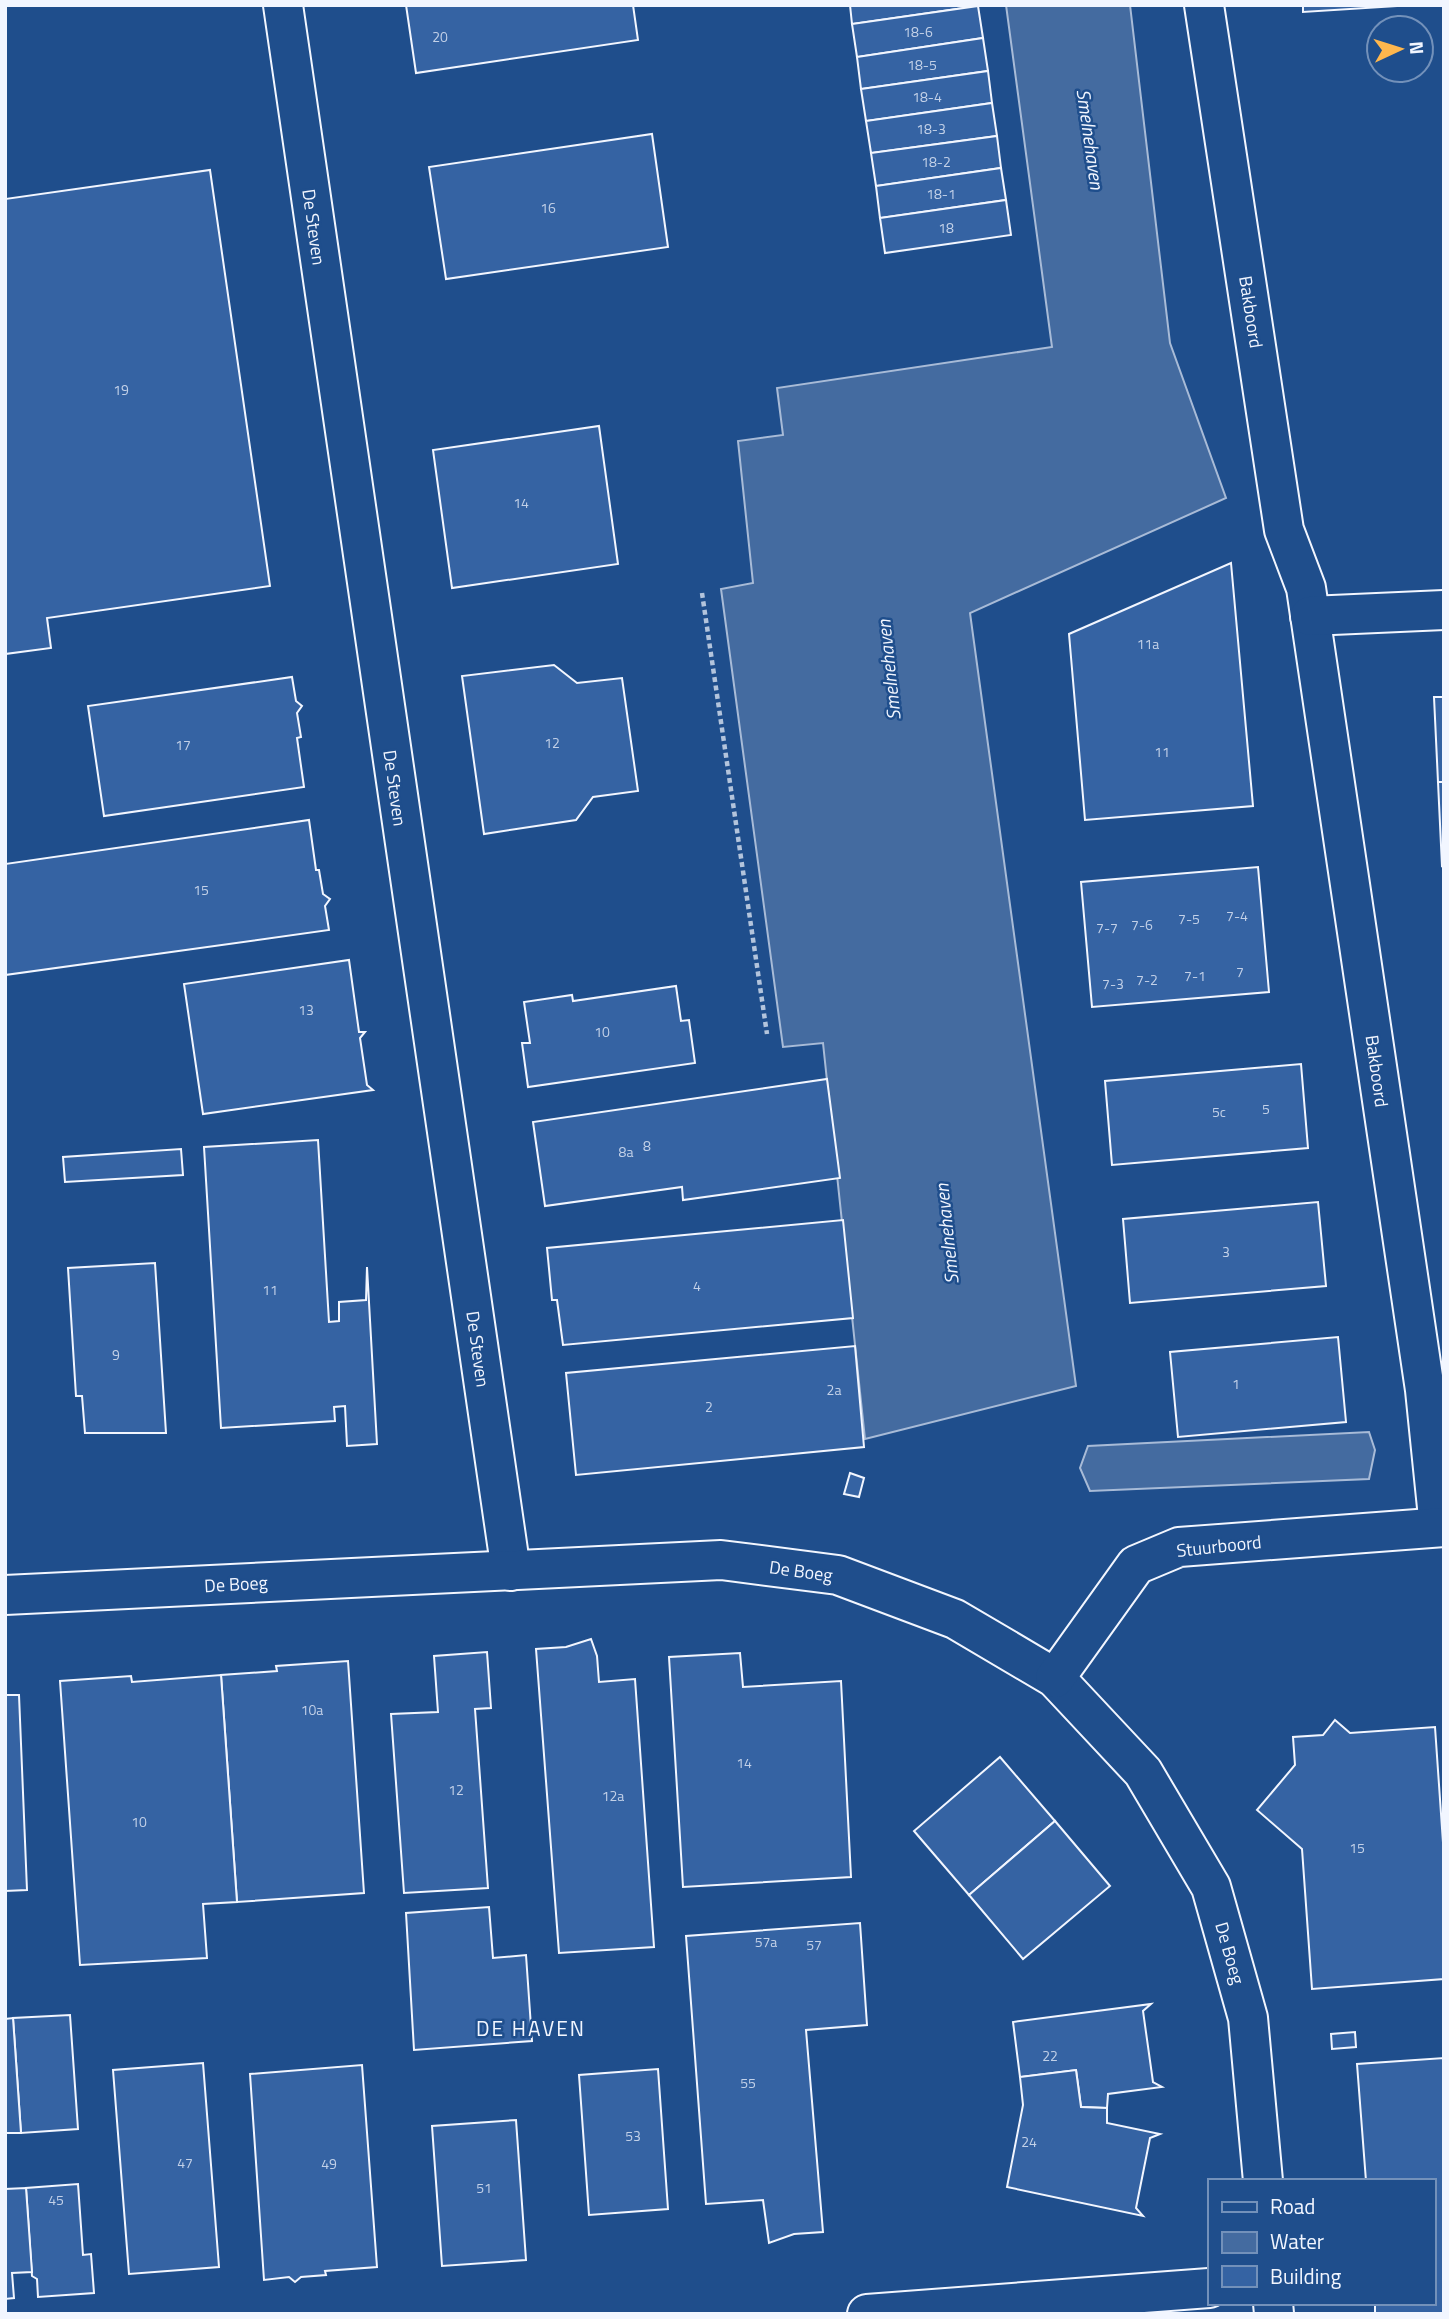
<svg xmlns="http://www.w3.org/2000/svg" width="1449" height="2319" font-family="'Titillium Web',sans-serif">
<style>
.water{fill:#446ba0;stroke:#a8bbd7;stroke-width:2}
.building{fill:#3563a3;stroke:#f2f6ff;stroke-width:2}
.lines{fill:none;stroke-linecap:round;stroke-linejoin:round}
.minor-casing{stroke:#f2f6ff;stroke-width:42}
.path{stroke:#b3c4dc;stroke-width:4.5;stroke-dasharray:5 3.5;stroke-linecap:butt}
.minor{stroke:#1f4e8c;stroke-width:38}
.labels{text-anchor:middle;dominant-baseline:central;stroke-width:5;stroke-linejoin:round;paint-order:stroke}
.number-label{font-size:14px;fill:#c3d1e8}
.street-label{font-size:18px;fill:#f2f6ff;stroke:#1f4e8c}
.water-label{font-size:19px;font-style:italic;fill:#f2f6ff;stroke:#1f4e8c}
.quarter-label{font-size:21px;letter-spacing:2px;fill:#f2f6ff;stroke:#1f4e8c}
</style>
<rect width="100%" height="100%" fill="#1f4e8c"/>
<g class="water">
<path d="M 1006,5 L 1130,5 L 1170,343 L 1226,498 L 970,613 L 1076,1386 L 865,1439 L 823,1043 L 783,1047 L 721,589 L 753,583 L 738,441 L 783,435 L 777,388 L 1052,347 Z"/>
<path d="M 1369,1432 L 1375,1450 L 1369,1479 L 1090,1491 L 1080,1468 L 1088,1446 Z"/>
</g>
<g class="building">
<path d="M 406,5 L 633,5 L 638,40 L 416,73 Z"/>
<path d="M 850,5 L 978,5 L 978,6 L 852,24 Z"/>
<path d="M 1303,5 L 1413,5 L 1303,12 Z"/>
<path d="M 978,6 L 983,38 L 857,57 L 852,24 Z"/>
<path d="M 983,38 L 988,71 L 861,89 L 857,57 Z"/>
<path d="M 988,71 L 992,103 L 866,121 L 861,89 Z"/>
<path d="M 992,103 L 997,136 L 871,153 L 866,121 Z"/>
<path d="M 652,134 L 668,247 L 446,279 L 429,167 Z"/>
<path d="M 997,136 L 1001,168 L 876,186 L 871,153 Z"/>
<path d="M 1001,168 L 1006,200 L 880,218 L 876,186 Z"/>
<path d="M 210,170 L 270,586 L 47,618 L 51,648 L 5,654 L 5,199 Z"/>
<path d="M 1006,200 L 1011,235 L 885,253 L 880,218 Z"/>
<path d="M 599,426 L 618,564 L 452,588 L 433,450 Z"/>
<path d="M 1231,563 L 1253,806 L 1085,820 L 1069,634 Z"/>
<path d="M 554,665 L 577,683 L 622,678 L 638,791 L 593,797 L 576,820 L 484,834 L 462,676 Z"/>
<path d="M 292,677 L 296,701 L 302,706 L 297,713 L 301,737 L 297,738 L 304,787 L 104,816 L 88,706 Z"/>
<path d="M 1434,697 L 1444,697 L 1444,782 L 1438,782 Z"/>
<path d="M 1438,782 L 1444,782 L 1444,865 L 1442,866 Z"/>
<path d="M 309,820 L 316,870 L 319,870 L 323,894 L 330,899 L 325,906 L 329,930 L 5,975 L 5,864 Z"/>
<path d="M 1258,867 L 1269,992 L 1092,1007 L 1081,882 Z"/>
<path d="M 349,960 L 359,1032 L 365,1032 L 360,1038 L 367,1085 L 373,1090 L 203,1114 L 184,984 Z"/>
<path d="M 676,986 L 681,1021 L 689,1020 L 695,1063 L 528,1087 L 522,1043 L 530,1043 L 524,1002 L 572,995 L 573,1001 Z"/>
<path d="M 1301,1064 L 1308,1148 L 1112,1165 L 1105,1081 Z"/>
<path d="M 827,1079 L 840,1178 L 683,1200 L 682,1187 L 545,1206 L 533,1122 Z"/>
<path d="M 318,1140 L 329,1322 L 339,1321 L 339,1302 L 366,1300 L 367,1267 L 377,1444 L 347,1446 L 345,1406 L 334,1407 L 335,1421 L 221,1428 L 204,1147 Z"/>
<path d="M 181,1149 L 183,1175 L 65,1182 L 63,1157 Z"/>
<path d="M 1318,1202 L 1326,1286 L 1130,1303 L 1123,1219 Z"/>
<path d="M 843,1220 L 853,1318 L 563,1345 L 557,1300 L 552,1300 L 547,1248 Z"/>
<path d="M 155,1263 L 166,1433 L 85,1433 L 82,1396 L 76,1396 L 68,1268 Z"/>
<path d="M 1338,1337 L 1346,1422 L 1178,1437 L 1170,1352 Z"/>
<path d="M 855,1346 L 864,1447 L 576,1475 L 566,1373 Z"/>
<path d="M 850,1473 L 864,1478 L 859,1497 L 844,1494 Z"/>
<path d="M 591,1639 L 597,1656 L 599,1682 L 635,1679 L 654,1947 L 559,1953 L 536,1649 L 566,1647 Z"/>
<path d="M 487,1652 L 491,1708 L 475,1709 L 488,1888 L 404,1893 L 391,1714 L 438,1712 L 434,1656 Z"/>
<path d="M 740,1653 L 743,1687 L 841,1681 L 851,1877 L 683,1887 L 669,1657 Z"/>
<path d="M 348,1661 L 364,1893 L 237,1902 L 221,1675 L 277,1671 L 276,1666 Z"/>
<path d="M 221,1675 L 237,1902 L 203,1904 L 207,1958 L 80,1965 L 60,1681 L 131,1676 L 132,1682 Z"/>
<path d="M 5,1695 L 19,1695 L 27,1890 L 5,1891 Z"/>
<path d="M 1335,1720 L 1350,1733 L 1435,1727 L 1444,1857 L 1444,1979 L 1312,1989 L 1302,1849 L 1257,1810 L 1295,1765 L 1293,1737 L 1323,1735 Z"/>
<path d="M 1000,1757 L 1055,1821 L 969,1895 L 914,1831 Z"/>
<path d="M 1055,1821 L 1110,1886 L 1023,1959 L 969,1895 Z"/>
<path d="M 489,1907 L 493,1958 L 526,1955 L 532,2041 L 414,2050 L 406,1913 Z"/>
<path d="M 860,1923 L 867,2025 L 806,2030 L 823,2232 L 794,2234 L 769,2243 L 763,2200 L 706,2204 L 686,1936 Z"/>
<path d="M 1151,2004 L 1143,2011 L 1153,2082 L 1162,2087 L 1108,2094 L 1107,2108 L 1081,2107 L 1076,2070 L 1020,2077 L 1013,2022 Z"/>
<path d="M 70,2015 L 78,2129 L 21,2133 L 13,2018 Z"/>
<path d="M 13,2018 L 21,2133 L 5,2133 L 5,2019 Z"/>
<path d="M 1355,2032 L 1356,2047 L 1332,2049 L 1331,2034 Z"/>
<path d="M 1444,2058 L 1444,2314 L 1375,2314 L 1375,2303 L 1433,2303 L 1433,2181 L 1366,2181 L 1357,2064 Z"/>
<path d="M 203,2063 L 219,2267 L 129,2274 L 113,2070 Z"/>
<path d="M 362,2065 L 377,2267 L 325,2271 L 326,2275 L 301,2277 L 295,2282 L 289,2277 L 264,2280 L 250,2074 Z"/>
<path d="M 658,2069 L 668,2209 L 589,2215 L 579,2075 Z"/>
<path d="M 1076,2070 L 1081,2107 L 1107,2108 L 1107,2123 L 1160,2134 L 1150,2138 L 1136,2208 L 1143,2216 L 1007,2187 L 1023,2105 L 1020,2077 Z"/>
<path d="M 516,2120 L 526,2260 L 442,2266 L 432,2126 Z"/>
<path d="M 78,2184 L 83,2255 L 91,2254 L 94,2293 L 38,2297 L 37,2279 L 32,2276 L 26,2188 Z"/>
<path d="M 26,2188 L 32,2272 L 12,2273 L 14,2298 L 5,2299 L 5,2189 Z"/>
</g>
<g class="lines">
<g class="minor-casing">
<g id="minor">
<path d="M 283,5 L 511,1571"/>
<path d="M 1204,5 L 1284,530 L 1306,588 L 1425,1390 L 1439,1527"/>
<path d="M 1310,616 L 1444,610"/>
<path d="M 5,1595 L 721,1560 L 838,1575 L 955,1619 L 1055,1678 L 1143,1772 L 1211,1887 L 1248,2018 L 1263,2181"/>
<path d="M 1055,1678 L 1136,1565 L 1179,1547 L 1444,1527"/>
<path d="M 1273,2303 L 1274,2314"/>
<path d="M 867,2314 L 1209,2288"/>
</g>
</g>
<path class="path" d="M 702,593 L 767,1034"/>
<use href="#minor" class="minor"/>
</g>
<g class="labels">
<g class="number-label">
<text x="918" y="31">18-6</text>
<text x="440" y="36">20</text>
<text x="922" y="64">18-5</text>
<text x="927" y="96">18-4</text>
<text x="931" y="128">18-3</text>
<text x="936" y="161">18-2</text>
<text x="941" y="193">18-1</text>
<text x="548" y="207">16</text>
<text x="946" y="227">18</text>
<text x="121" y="389">19</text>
<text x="521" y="502">14</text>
<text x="1148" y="643">11a</text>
<text x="552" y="742">12</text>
<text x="183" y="744">17</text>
<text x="1162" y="751">11</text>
<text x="201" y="889">15</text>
<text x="1237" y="915">7-4</text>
<text x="1189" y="918">7-5</text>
<text x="1142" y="924">7-6</text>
<text x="1107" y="927">7-7</text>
<text x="1240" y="971">7</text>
<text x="1195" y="975">7-1</text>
<text x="1147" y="979">7-2</text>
<text x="1113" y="983">7-3</text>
<text x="306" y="1009">13</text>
<text x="602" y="1031">10</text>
<text x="1266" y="1108">5</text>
<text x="1219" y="1111">5c</text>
<text x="647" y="1145">8</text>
<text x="626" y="1151">8a</text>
<text x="1226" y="1251">3</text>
<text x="697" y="1285">4</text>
<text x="270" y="1289">11</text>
<text x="116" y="1354">9</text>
<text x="1236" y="1383">1</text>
<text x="834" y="1389">2a</text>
<text x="709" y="1406">2</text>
<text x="312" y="1709">10a</text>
<text x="744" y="1762">14</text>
<text x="456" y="1789">12</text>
<text x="613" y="1795">12a</text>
<text x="139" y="1821">10</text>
<text x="1357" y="1847">15</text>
<text x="766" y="1941">57a</text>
<text x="814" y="1944">57</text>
<text x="1050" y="2055">22</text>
<text x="748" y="2082">55</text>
<text x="633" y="2135">53</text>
<text x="1029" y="2141">24</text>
<text x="185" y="2162">47</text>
<text x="329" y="2163">49</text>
<text x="484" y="2187">51</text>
<text x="56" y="2199">45</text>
</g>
<g class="street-label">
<text transform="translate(314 227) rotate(82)">De Steven</text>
<text transform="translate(1251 312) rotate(81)">Bakboord</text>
<text transform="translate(395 788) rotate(82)">De Steven</text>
<text transform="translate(1377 1071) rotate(82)">Bakboord</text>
<text transform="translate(478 1349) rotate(82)">De Steven</text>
<text transform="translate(1219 1546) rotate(-6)">Stuurboord</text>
<text transform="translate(801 1571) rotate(8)">De Boeg</text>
<text transform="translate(236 1584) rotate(-3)">De Boeg</text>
<text transform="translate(1230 1953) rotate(74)">De Boeg</text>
</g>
<g class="water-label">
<text transform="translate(1091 139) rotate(82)">Smelnehaven</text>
<text transform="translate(888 670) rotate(-96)">Smelnehaven</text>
<text transform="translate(946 1234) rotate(-96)">Smelnehaven</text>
</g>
<g class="quarter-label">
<text x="531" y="2028">DE HAVEN</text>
</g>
</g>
<rect width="1449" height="2319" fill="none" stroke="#f2f6ff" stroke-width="14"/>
<rect x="1208" y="2179" width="228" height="126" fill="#1f4e8c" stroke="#7391ba" stroke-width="2"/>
<rect x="1222" y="2202" width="35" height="10" fill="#1f4e8c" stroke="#7391ba" stroke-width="2"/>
<text x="1270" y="2214" font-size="21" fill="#f2f6ff">Road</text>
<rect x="1222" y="2232" width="35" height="21" fill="#446ba0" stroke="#7391ba" stroke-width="2"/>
<text x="1270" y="2249" font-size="21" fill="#f2f6ff">Water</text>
<rect x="1222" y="2266" width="35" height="21" fill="#3563a3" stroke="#7391ba" stroke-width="2"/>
<text x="1270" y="2284" font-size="21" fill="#f2f6ff">Building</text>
<g transform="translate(1400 49) rotate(86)"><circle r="33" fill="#1f4e8c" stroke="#7391ba" stroke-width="2"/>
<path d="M0-5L12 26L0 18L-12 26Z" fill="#ffb74d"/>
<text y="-10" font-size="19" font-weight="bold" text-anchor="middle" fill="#f2f6ff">N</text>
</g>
</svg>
